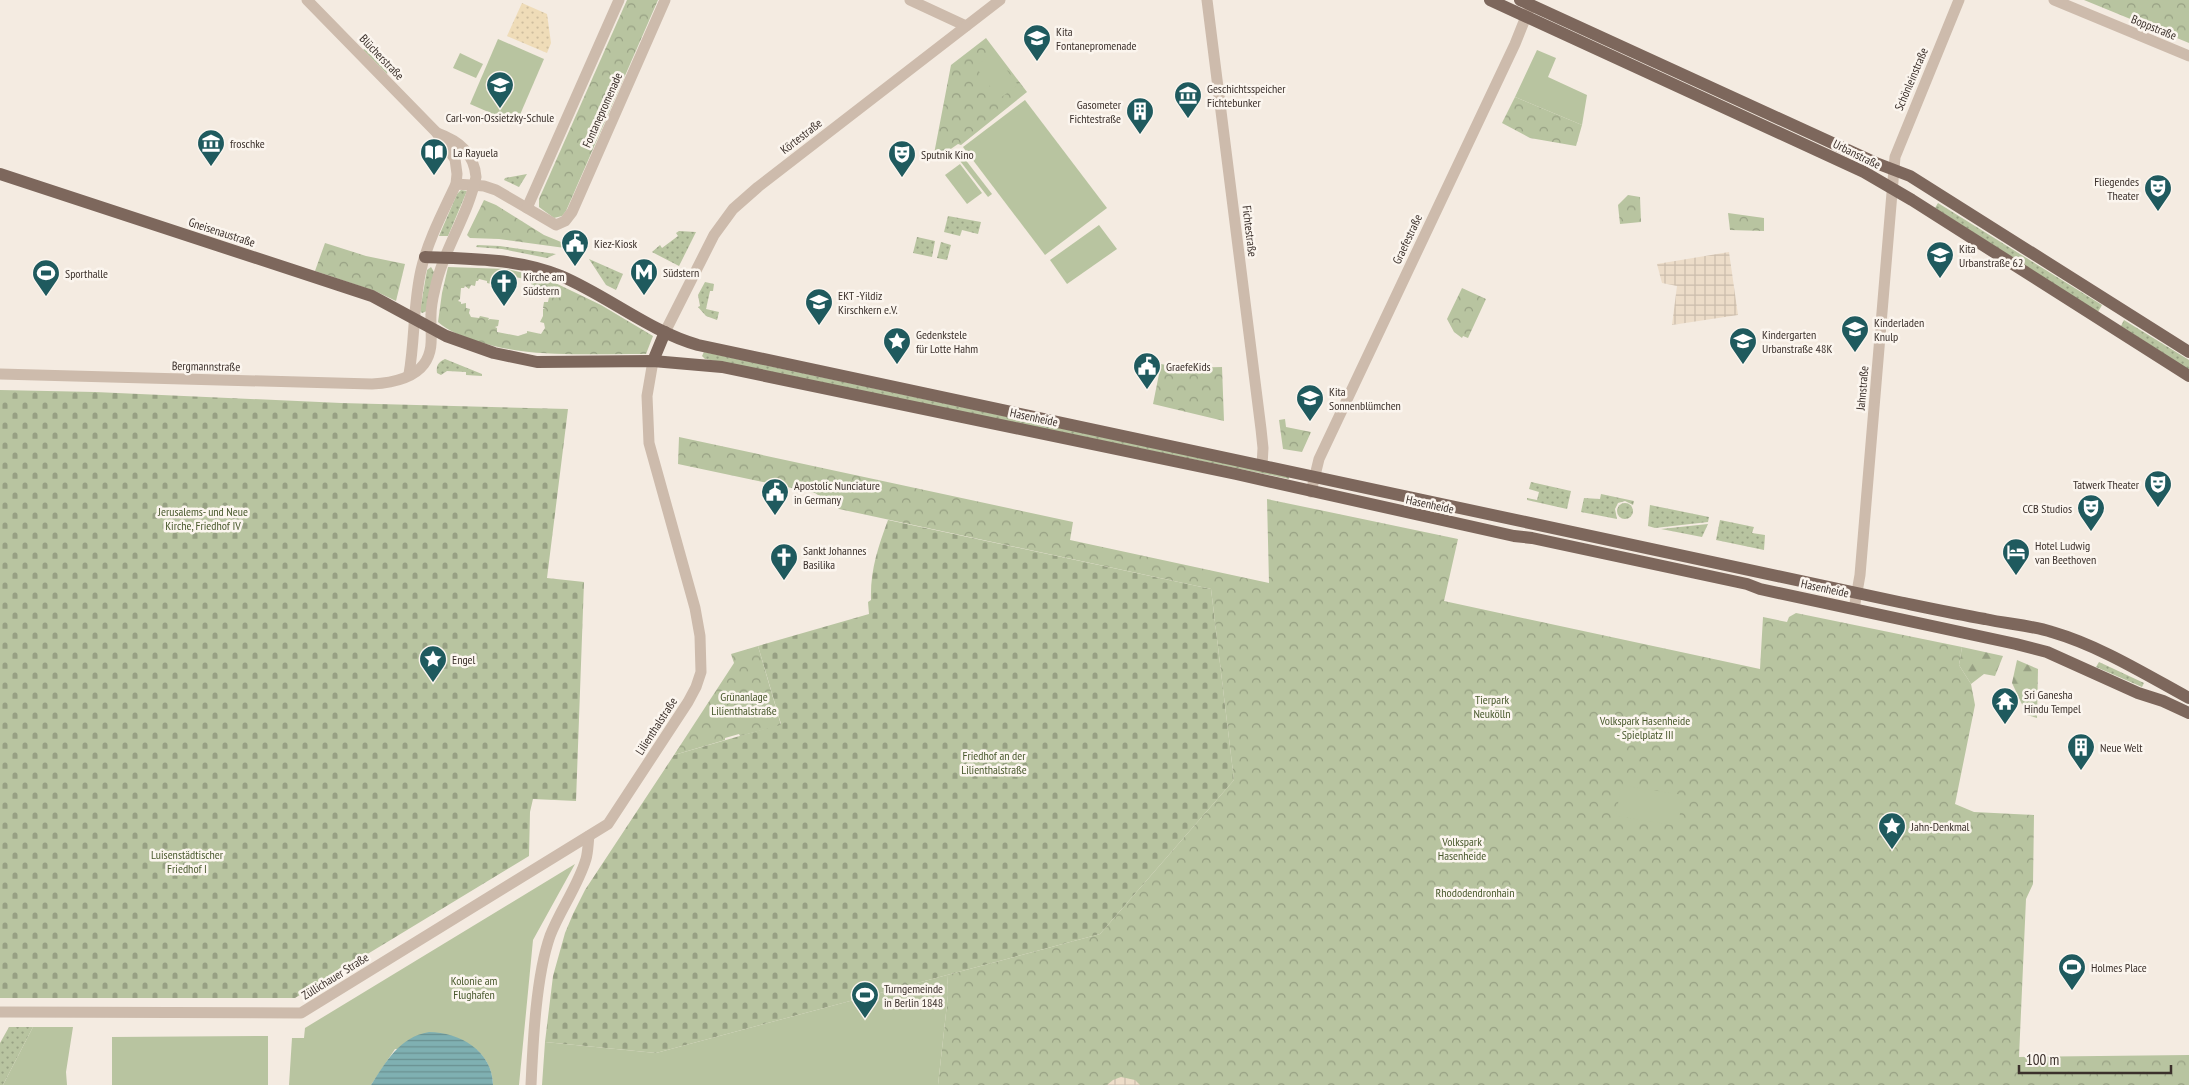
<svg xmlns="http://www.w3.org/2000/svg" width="2189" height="1085" font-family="'PT Sans Narrow',sans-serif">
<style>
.grass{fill:url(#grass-dots)}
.forest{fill:url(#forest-firs)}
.sand{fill:url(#sand-dots)}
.cemetery{fill:url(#cemetery-stones)}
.park{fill:url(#park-crowns);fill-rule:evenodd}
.garden{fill:#b8c4a0}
.plaza{fill:url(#plaza-grid)}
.water{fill:url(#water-rules)}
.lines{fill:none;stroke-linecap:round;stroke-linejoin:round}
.minor{stroke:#cdbbac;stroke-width:11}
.major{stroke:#7d675c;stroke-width:12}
.labels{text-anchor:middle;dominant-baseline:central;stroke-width:5;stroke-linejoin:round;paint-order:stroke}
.street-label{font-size:12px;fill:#3b302b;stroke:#fbf5ee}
.poi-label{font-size:12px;fill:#3b302b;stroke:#fbf5ee;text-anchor:start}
.park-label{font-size:12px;fill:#4a5a2e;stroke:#fbf5ee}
</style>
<defs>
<pattern id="grass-dots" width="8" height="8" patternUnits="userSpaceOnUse" patternTransform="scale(1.25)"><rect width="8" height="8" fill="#b8c4a0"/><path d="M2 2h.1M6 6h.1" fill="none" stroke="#97a083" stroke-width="1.8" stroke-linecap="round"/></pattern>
<pattern id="forest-firs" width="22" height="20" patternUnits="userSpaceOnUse" patternTransform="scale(1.25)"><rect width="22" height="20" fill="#b8c4a0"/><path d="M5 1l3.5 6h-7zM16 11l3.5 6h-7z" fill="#97a083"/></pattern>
<pattern id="sand-dots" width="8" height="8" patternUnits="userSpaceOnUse" patternTransform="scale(1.25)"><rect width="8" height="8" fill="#efdcb8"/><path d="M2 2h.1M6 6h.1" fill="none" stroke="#cebd9e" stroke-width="1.8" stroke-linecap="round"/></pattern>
<pattern id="cemetery-stones" width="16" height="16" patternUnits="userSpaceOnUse" patternTransform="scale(1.25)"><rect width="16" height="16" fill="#b8c4a0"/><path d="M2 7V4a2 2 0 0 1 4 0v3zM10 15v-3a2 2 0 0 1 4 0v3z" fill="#97a083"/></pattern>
<pattern id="park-crowns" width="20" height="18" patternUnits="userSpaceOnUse" patternTransform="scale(1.25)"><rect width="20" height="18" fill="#b8c4a0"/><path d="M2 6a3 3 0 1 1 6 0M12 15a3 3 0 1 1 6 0" fill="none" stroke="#97a083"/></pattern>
<pattern id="plaza-grid" width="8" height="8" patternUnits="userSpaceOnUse" patternTransform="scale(1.25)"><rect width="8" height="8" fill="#ecdcc8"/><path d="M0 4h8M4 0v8" fill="none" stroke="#cbbdac"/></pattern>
<pattern id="water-rules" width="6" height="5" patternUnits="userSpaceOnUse" patternTransform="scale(1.25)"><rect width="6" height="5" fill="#7fb0b2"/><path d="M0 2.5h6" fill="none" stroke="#699091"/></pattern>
</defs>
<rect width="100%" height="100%" fill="#f4ebe1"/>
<g class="grass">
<path d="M 369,45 L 390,66 L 387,74 L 363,50 Z"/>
<path d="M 527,174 L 519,187 L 504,180 L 505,178 Z"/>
<path d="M 461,190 L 467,191 L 448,236 L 439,236 L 457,194 Z"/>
<path d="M 1938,203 L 2102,305 L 2098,312 L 1935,208 Z"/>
<path d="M 948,216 L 981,222 L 978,234 L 962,230 L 960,236 L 944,232 Z"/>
<path d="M 679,231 L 696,232 L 679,266 L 652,252 L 660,245 L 662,248 L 678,236 L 676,233 Z"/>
<path d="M 917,237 L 935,241 L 932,257 L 913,253 Z"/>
<path d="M 941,242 L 951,245 L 947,260 L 937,258 Z"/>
<path d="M 477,245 L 500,246 L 556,254 L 547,258 L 502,249 L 476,247 Z"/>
<path d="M 589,259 L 623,274 L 616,290 L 606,285 Z"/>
<path d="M 431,267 L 434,272 L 427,311 L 422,313 L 420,311 L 427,270 Z"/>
<path d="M 705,282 L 714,284 L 713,291 L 710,291 L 706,309 L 719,312 L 717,320 L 706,316 L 698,307 L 700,306 L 698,295 Z"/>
<path d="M 2124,320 L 2189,360 L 2189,370 L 2121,326 Z"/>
<path d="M 704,352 L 1289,477 L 1289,479 L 705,359 L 702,356 Z"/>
<path d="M 445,359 L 482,374 L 482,376 L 466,375 L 466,372 L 447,371 L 441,375 L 437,373 C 436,366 438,362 445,359 Z"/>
<path d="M 1531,482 L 1571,491 L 1567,509 L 1527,500 L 1527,498 L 1537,500 L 1539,492 L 1529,489 Z"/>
<path d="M 1601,494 L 1634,501 L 1633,505 L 1625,501 L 1618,503 L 1615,509 L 1617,519 L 1581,512 L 1584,498 L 1600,499 Z"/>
<circle cx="1625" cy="511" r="8"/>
<path d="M 1650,505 L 1709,517 L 1708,522 L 1655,528 L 1648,526 Z"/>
<path d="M 1720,520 L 1754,527 L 1752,533 L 1765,535 L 1764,550 L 1716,540 Z"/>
<path d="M 1708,524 L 1702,537 L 1661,529 Z"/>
<path d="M 2099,662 L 2144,683 L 2142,687 L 2096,667 Z"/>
<path d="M 9,1027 L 33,1027 L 3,1085 L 0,1085 L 0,1043 Z"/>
</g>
<g class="forest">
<path d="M 1962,647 L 2003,656 L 1995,676 L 1984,674 L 1971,684 L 1959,665 Z"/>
<path d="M 2017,660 L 2038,669 L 2037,718 L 2027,715 L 2012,683 Z"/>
</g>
<path class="sand" d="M 522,3 L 547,14 L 551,43 L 547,53 L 507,36 Z"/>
<g class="cemetery">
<path d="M 0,390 L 95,392 L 341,403 L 568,409 L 547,578 L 584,582 L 576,801 L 533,799 L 530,812 L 529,856 L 295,998 L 0,998 Z"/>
<path d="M 888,520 L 1211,589 L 1234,780 L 1100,934 L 656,1053 L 545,1042 L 553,976 L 565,933 L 573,914 L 585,890 L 674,755 L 781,724 L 758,646 L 869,614 L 868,602 L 871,600 C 870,571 878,547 888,520 Z"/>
</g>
<g class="park">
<path d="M 627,0 L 658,0 L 566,211 L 562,216 L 554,218 L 539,207 L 539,199 Z"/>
<path d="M 2084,0 L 2189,0 L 2189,43 Z"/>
<path d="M 986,38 L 1027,92 L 961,145 L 958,144 L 942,155 L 934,154 L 951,65 Z"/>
<path d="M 1515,97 L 1582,125 L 1576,146 L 1530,138 L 1502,123 Z"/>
<path d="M 1628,195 L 1640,197 L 1641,222 L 1620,224 L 1618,205 Z"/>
<path d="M 484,200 L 496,205 L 544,235 L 566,244 L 565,248 L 499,239 L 470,238 L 467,235 Z"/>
<path d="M 1728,213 L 1764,218 L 1764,231 L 1730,230 Z"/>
<path d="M 325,243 L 366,256 L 405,264 L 396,301 L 375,291 L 315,271 Z"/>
<path d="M 448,267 L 507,269 L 545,278 L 601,305 L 653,336 L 646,354 C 588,353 532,359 476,341 C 464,337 448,331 438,322 L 442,293 ZM 510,276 L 530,280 L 531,284 L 535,289 L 550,292 L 548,302 L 544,302 L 543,308 L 545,309 L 543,309 L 543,316 L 540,322 L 544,323 L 545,328 L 541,334 L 527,331 L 527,333 L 518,336 L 497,332 L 497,328 L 495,327 L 498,326 L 499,320 L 490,319 L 488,320 L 489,318 L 480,316 L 479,318 L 471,317 L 469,313 L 470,309 L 466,308 L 466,303 L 461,304 L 461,302 L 458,301 L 460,299 L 461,288 L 464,288 L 465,286 L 469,289 L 471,285 L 475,286 L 476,281 L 478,281 L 479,279 L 487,281 L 487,283 L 496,285 L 498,283 L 498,285 L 506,287 L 507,281 L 505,279 L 508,280 Z"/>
<path d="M 1462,288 L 1486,299 L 1468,338 L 1463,336 L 1462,338 L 1454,332 L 1447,319 Z"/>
<path d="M 1161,364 L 1183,368 L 1222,367 L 1224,421 L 1153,404 Z"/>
<path d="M 1285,419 L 1286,427 L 1311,432 L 1302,452 L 1283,449 L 1279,420 Z"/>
<path d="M 679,437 L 1073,522 L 1070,540 L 1269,583 L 1267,499 L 1458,539 L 1444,601 L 1760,669 L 1763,617 L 1787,622 L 1789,617 L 1796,613 L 1962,647 L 1959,665 L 1971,684 L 1975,705 L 1955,804 L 1974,812 L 2034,815 L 2033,884 L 2026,899 L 2019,1057 L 2189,1055 L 2189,1085 L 938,1085 L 948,995 L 947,975 L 1100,934 L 1234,780 L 1211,589 L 839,509 L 815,493 L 678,464 Z"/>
<path d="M 758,646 L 781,725 L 740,736 L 739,734 L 725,738 L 725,740 L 674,755 L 734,663 L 731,654 Z"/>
</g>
<g class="garden">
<path d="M 498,39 L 544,59 L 516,124 L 470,104 Z"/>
<path d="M 1537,50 L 1556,58 L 1548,77 L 1587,95 L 1582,125 L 1515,97 Z"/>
<path d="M 460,53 L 483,64 L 476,78 L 453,68 Z"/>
<path d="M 994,53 L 1018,85 L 999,99 L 975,66 Z"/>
<path d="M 1025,100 L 1107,208 L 1045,255 L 963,147 Z"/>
<path d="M 961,154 L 992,194 L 988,197 L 957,157 Z"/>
<path d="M 960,164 L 982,193 L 967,204 L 945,175 Z"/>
<path d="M 1099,225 L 1117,249 L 1067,284 L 1050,260 Z"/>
<path d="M 1621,785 L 1683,795 L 1678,826 L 1616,816 Z"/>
<path d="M 575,864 L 533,940 L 519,1085 L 493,1085 C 493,1072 487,1059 477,1050 L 395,1049 L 371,1085 L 289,1085 L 292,1038 L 304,1038 L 305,1028 Z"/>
<path d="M 947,975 L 948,995 L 938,1085 L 542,1085 L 545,1042 L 656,1053 Z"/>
<path d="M 33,1027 L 73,1027 L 66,1072 L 67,1085 L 3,1085 Z"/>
<path d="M 268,1036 L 268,1085 L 112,1085 L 112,1037 Z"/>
</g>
<g class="plaza">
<path d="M 1729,252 L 1738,315 L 1672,325 L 1677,286 L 1662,283 L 1657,264 Z"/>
<path d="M 1121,1077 L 1135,1080 L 1140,1085 L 1107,1085 L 1113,1080 Z"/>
</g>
<path class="water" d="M 429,1032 C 459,1032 493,1051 493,1085 L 371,1085 C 386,1062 399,1037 429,1032 Z"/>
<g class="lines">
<g class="minor">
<path d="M 307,0 L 437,133 L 455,159 L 457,174 L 456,184 C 443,212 428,240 421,270 C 413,305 415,339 409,374"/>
<path d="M 910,0 L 966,26"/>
<path d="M 1207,0 L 1261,429 L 1263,448 L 1262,466"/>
<path d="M 2054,0 L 2189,56"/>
<path d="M 456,184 L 484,186 L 496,190 L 556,225 L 565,221 L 572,212 L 665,0"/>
<path d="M 527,208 L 619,0"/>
<path d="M 665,332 L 714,235 L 733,209 L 758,187 L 1000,0"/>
<path d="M 0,374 L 372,384 C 390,383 413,379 424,364 C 435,349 430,332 431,315 C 431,307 433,297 435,289 C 443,250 468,216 476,177 C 474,153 459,141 437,133"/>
<path d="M 1311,492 L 1319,459 L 1515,44 L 1529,9"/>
<path d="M 1854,609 L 1860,575 L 1895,157 L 1959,0"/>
<path d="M 0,1012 L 301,1013 L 608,824 L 688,702 L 696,687 L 701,672 L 700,636 L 695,608 L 649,443 L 647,396 L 653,361"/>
<path d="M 531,1085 C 533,1041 536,976 550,936 C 560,910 578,886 586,859 C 588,852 588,843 589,836"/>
</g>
<g class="major">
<path d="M 1490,0 L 1864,172 L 1912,200 L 2189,376"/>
<path d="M 1520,0 L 1876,163 L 1910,176 L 2189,352"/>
<path d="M 0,174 L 372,296 L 446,336 L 494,353 L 537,362 L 653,361 L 722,367 L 1236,474 L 1514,536 L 1532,538 L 1747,584 L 1760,589 L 2016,644 L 2047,652 L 2138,693 L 2163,701 L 2189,713"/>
<path d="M 425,257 C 471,259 517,258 561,276 C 608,296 649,331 698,345 L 1899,602 C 1928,608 1956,614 1985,619 C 2007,624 2030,625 2052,632 C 2100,646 2145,674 2189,698"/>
<path d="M 653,361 L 665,332"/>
</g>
</g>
<defs>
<g id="school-pin" transform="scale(1.4375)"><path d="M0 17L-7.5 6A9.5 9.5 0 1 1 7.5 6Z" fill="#1f5a5e" stroke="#fbf5ee"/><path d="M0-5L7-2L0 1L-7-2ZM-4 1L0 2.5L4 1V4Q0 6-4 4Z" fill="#fff"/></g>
<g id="museum-pin" transform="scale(1.4375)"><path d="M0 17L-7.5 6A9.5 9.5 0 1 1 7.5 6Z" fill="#1f5a5e" stroke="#fbf5ee"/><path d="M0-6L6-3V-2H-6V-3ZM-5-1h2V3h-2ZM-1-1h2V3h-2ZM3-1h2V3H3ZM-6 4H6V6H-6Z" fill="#fff"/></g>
<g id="building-pin" transform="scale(1.4375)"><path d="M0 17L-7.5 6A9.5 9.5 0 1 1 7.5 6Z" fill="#1f5a5e" stroke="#fbf5ee"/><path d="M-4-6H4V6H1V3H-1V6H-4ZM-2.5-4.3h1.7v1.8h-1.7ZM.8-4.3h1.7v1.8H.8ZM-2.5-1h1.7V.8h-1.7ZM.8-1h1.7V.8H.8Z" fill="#fff"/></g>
<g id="library-pin" transform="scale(1.4375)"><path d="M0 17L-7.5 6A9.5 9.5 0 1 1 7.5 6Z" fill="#1f5a5e" stroke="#fbf5ee"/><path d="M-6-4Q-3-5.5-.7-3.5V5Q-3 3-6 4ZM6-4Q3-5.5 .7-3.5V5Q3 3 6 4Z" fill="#fff"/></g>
<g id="theatre-pin" transform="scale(1.4375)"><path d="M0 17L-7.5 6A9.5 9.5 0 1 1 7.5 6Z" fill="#1f5a5e" stroke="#fbf5ee"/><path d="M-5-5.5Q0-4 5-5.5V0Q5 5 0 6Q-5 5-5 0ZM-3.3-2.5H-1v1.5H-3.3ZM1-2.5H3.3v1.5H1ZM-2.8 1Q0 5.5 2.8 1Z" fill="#fff"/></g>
<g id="civic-pin" transform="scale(1.4375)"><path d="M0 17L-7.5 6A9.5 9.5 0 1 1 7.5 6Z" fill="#1f5a5e" stroke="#fbf5ee"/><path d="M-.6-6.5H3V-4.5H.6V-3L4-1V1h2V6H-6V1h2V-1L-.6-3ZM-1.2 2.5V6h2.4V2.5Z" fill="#fff"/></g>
<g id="metro-pin" transform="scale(1.4375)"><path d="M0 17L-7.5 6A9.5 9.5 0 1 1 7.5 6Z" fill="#1f5a5e" stroke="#fbf5ee"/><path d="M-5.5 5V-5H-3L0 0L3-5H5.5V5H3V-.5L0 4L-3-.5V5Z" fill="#fff"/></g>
<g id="stadium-pin" transform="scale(1.4375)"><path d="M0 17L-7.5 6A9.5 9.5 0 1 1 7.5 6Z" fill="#1f5a5e" stroke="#fbf5ee"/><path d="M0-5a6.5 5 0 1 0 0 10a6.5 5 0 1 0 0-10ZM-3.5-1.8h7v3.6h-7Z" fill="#fff"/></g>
<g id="church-pin" transform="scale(1.4375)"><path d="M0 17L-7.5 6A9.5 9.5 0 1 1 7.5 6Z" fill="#1f5a5e" stroke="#fbf5ee"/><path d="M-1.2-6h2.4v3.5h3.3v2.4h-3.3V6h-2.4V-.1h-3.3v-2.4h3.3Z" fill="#fff"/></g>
<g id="sight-pin" transform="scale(1.4375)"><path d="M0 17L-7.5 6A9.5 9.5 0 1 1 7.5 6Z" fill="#1f5a5e" stroke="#fbf5ee"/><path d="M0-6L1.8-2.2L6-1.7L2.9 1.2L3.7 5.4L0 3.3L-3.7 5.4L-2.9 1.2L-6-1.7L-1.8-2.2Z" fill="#fff"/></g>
<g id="hotel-pin" transform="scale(1.4375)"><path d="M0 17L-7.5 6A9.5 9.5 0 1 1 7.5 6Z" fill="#1f5a5e" stroke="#fbf5ee"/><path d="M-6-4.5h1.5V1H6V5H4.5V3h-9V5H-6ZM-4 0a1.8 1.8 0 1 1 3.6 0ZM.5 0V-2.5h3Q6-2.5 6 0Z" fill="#fff"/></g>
<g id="temple-pin" transform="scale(1.4375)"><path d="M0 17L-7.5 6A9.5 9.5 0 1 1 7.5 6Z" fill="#1f5a5e" stroke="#fbf5ee"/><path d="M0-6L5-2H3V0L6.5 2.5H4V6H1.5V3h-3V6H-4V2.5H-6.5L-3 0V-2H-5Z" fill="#fff"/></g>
</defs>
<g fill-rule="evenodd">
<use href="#school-pin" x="1037" y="38"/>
<use href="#school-pin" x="500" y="85"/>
<use href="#museum-pin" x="1188" y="95"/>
<use href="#building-pin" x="1140" y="111"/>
<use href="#museum-pin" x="211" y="143"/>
<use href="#library-pin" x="434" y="152"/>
<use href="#theatre-pin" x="902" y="154"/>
<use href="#theatre-pin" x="2158" y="188"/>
<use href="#civic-pin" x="575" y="243"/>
<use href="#school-pin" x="1940" y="255"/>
<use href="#metro-pin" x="644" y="272"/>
<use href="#stadium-pin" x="46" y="273"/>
<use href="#church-pin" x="504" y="283"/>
<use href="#school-pin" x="819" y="302"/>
<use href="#school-pin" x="1855" y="329"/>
<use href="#sight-pin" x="897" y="341"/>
<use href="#school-pin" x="1743" y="341"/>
<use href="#civic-pin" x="1147" y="366"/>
<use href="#school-pin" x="1310" y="398"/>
<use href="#theatre-pin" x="2158" y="484"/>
<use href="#civic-pin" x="775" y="492"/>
<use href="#theatre-pin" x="2091" y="508"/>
<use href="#hotel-pin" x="2016" y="552"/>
<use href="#church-pin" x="784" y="557"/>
<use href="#sight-pin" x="433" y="659"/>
<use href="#temple-pin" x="2005" y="701"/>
<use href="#building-pin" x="2081" y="747"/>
<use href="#sight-pin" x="1892" y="826"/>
<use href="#stadium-pin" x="2072" y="967"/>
<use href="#stadium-pin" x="865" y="995"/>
</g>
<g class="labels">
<g class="street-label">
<text transform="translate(2154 27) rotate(22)">Boppstraße</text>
<text transform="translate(382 57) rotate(46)">Blücherstraße</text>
<text transform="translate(1911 79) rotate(-67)">Schönleinstraße</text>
<text transform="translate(602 110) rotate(-66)">Fontanepromenade</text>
<text transform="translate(801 136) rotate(-38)">Körtestraße</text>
<text transform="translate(1857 154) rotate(26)">Urbanstraße</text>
<text transform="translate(1250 231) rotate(83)">Fichtestraße</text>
<text transform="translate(222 232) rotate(18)">Gneisenaustraße</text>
<text transform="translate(1407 239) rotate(-65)">Graefestraße</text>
<text transform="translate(206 366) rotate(1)">Bergmannstraße</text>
<text transform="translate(1862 388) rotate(-85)">Jahnstraße</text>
<text transform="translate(1034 417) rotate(12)">Hasenheide</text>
<text transform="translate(1430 504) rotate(12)">Hasenheide</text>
<text transform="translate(1825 588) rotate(12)">Hasenheide</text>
<text transform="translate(656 726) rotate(-57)">Lilienthalstraße</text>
<text transform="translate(335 976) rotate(-32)">Züllichauer Straße</text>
</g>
<g class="poi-label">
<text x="1056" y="31">Kita<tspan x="1056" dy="14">Fontanepromenade</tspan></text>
<text x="1207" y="88">Geschichtsspeicher<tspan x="1207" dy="14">Fichtebunker</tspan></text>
<text x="1121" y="104" text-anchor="end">Gasometer<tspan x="1121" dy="14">Fichtestraße</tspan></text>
<text x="500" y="117" text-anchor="middle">Carl-von-Ossietzky-Schule</text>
<text x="230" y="143">froschke</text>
<text x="453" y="152">La Rayuela</text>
<text x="921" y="154">Sputnik Kino</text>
<text x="2139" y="181" text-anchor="end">Fliegendes<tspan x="2139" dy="14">Theater</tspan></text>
<text x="594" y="243">Kiez-Kiosk</text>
<text x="1959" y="248">Kita<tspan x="1959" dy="14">Urbanstraße 62</tspan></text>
<text x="663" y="272">Südstern</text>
<text x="65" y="273">Sporthalle</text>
<text x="523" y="276">Kirche am<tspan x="523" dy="14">Südstern</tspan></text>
<text x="838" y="295">EKT -Yildiz<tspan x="838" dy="14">Kirschkern e.V.</tspan></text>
<text x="1874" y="322">Kinderladen<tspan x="1874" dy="14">Knulp</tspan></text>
<text x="916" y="334">Gedenkstele<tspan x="916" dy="14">für Lotte Hahm</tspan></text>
<text x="1762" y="334">Kindergarten<tspan x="1762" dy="14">Urbanstraße 48K</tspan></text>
<text x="1166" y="366">GraefeKids</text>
<text x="1329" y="391">Kita<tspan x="1329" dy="14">Sonnenblümchen</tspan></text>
<text x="2139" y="484" text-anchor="end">Tatwerk Theater</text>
<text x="794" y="485">Apostolic Nunciature<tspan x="794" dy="14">in Germany</tspan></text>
<text x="2072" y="508" text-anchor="end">CCB Studios</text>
<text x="2035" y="545">Hotel Ludwig<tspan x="2035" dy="14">van Beethoven</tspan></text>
<text x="803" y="550">Sankt Johannes<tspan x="803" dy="14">Basilika</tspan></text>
<text x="452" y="659">Engel</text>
<text x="2024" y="694">Sri Ganesha<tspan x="2024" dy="14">Hindu Tempel</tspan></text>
<text x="2100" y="747">Neue Welt</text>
<text x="1911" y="826">Jahn-Denkmal</text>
<text x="2091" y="967">Holmes Place</text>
<text x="884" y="988">Turngemeinde<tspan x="884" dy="14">in Berlin 1848</tspan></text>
</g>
<g class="park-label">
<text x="203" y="511">Jerusalems- und Neue<tspan x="203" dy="14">Kirche, Friedhof IV</tspan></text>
<text x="744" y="696">Grünanlage<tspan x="744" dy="14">Lilienthalstraße</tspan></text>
<text x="1492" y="699">Tierpark<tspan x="1492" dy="14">Neukölln</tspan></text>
<text x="1645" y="720">Volkspark Hasenheide<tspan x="1645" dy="14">- Spielplatz III</tspan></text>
<text x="994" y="755">Friedhof an der<tspan x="994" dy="14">Lilienthalstraße</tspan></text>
<text x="1462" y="841">Volkspark<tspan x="1462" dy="14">Hasenheide</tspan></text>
<text x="187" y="854">Luisenstädtischer<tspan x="187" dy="14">Friedhof I</tspan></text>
<text x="1475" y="892">Rhododendronhain</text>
<text x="474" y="980">Kolonie am<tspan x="474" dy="14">Flughafen</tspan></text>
</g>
</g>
<path d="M2019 1065v8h152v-8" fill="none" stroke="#3b302b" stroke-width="2.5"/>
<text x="2026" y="1065" font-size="15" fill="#3b302b" stroke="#fbf5ee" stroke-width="4" paint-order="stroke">100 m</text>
</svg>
